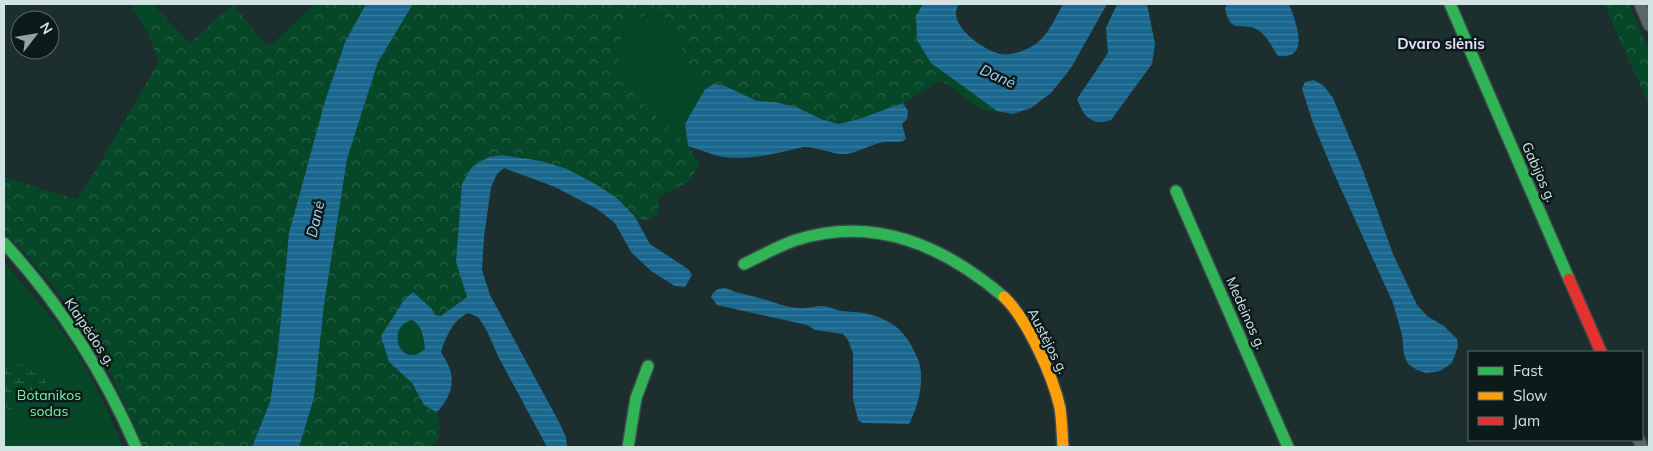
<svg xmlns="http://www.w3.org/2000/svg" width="1653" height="451" font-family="Mulish,sans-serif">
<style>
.green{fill:#064728}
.forest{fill:url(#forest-crowns)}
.wetland{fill:url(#wetland-marsh)}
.water{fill:url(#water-rules);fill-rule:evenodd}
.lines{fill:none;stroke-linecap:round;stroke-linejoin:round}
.street-casing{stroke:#3c4a4b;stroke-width:14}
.fast-casing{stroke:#3c4a4b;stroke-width:14}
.slow-casing{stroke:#3c4a4b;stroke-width:14}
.jam-casing{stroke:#3c4a4b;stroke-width:14}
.street{stroke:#5a6767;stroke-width:11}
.fast{stroke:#30b455;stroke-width:11}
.slow{stroke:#ff9f0a;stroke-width:11}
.jam{stroke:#e5322d;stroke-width:11}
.labels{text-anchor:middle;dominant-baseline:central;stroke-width:5;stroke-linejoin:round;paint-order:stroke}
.street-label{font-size:14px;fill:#d2e3e3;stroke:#0d1a1a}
.park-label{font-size:14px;fill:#79f5a8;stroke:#0d1a1a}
.neighbourhood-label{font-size:15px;font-weight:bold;fill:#e7defb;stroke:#0d1a1a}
.water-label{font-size:15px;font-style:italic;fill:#a9d6f3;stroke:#0d1a1a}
</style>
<defs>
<pattern id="forest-crowns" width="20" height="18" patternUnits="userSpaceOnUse" patternTransform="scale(1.25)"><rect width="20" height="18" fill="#064728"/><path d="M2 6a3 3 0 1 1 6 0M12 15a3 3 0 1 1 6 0" fill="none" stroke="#296147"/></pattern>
<pattern id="wetland-marsh" width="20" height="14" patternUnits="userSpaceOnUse" patternTransform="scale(1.25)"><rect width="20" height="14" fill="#064728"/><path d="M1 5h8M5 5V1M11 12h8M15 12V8" fill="none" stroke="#296147"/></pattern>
<pattern id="water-rules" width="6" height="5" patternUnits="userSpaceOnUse" patternTransform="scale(1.25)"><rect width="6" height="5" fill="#19678e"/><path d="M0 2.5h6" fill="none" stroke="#3a7d9e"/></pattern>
</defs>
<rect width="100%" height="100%" fill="#1d2e2e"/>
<g class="green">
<path d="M 130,4 L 155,4 L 159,11 L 147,31 Z"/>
<path d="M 647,14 C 664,14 678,21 682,39 C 683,47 680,56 682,63 C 686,75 695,82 705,89 L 685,124 L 688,146 C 666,127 622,93 618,63 C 618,59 620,52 620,48 C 623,27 629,23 647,14 Z"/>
<path d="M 4,262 C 30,293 59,323 80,358 C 97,386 110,417 123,447 L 4,447 Z"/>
<path d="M 412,320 C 422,325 424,338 426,349 C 400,370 384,327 412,320 Z"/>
</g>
<g class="forest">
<path d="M 233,4 L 265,44 L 271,45 L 315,4 L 366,4 L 345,42 L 339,60 L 325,101 L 289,233 L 278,349 L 270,402 L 252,447 L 143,447 C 133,422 123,397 110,373 C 85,324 43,271 4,232 L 4,177 L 78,200 L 159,62 L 147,31 L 159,11 L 190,43 Z"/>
<path d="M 413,4 L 923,4 L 916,17 L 931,63 L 997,111 C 975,115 960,87 940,81 L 903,103 L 859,119 L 838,124 L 821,119 L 796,107 L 775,102 L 757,101 L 714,84 L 705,89 L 692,80 L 682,62 L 682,39 L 673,23 L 661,14 L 647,14 L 630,23 L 622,34 L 618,63 L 625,81 L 638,99 L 688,146 L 700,165 L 687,183 L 659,197 L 658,214 L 645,221 L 635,217 L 618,199 L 516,158 L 502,155 L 462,184 L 456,262 L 467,297 L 441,316 L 435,315 L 432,309 L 404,300 L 389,362 L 412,383 L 424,405 L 437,412 C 440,424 443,438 432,447 L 299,447 L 314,398 L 324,305 L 347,159 L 378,62 Z"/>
<path d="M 1604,4 L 1629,4 L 1649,50 L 1649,105 Z"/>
</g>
<path class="wetland" d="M 4,361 L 10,368 L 22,364 L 44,379 L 51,397 L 50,401 L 45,402 L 31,398 L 25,401 L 24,408 L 15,413 L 7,408 L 4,403 Z"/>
<g class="water">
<path d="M 366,4 L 413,4 L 378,62 L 347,159 L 324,305 L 314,398 L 299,447 L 252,447 L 270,402 L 278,349 L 289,233 L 325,101 L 339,60 L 345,42 Z"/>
<path d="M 923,4 L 959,4 C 958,7 955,11 956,15 C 957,30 983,49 997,53 C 1007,57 1021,52 1031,47 C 1047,38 1055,19 1063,4 L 1107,4 L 1071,68 L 1051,93 L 1031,108 L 1013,114 L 997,111 L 931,63 L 917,40 L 916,16 Z"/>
<path d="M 1117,4 L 1147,4 L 1155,44 L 1152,64 L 1111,120 C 1091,126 1084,117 1077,99 L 1108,53 L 1106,28 Z"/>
<path d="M 1227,4 L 1289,4 C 1295,20 1312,60 1278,56 C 1272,47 1267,36 1258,30 C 1243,21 1230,36 1225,8 Z"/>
<path d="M 1314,80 L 1324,86 L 1333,98 L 1362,168 L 1393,254 L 1417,305 L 1427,316 L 1444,326 L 1457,339 L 1458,346 L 1452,363 L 1440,371 L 1426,373 L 1417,370 L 1408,364 L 1404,355 L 1402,335 L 1393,303 L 1332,169 L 1313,123 L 1302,89 L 1305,82 Z"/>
<path d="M 714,84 L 725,86 L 757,101 L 775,102 L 796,107 L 821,119 L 838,124 L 859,119 L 903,103 L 908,111 L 907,119 L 902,124 L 906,139 C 900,144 892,141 884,142 C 871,144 860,152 846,154 C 832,155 819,147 804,147 C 775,153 748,162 718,156 C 708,153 698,149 688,146 L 685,124 L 705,89 Z"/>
<path d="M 502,155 L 541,161 L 567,169 L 599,186 L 618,199 L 635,217 L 650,244 L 688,269 L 692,275 L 685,287 L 675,286 L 651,271 L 631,252 L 615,223 L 597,209 L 555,187 L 504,168 L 497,174 L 491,187 L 484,237 L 482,270 L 490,295 L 559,422 L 566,437 L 567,447 L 547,447 L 499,358 L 487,331 L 478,317 L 468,313 C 453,320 446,336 441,352 C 443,357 447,361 449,367 C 456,384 449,399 437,412 L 424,405 L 412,383 L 389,362 L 381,336 L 404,300 L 413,292 L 432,309 L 435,315 L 441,316 L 467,297 L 456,262 L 462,184 L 472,167 L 489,157 ZM 412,320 C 422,325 424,338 425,349 C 401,371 384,327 412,320 Z"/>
<path d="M 726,288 C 738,294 750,295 763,299 C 775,302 787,308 800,308 C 807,309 815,306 823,306 C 829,306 835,310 841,311 C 849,312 857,312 864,313 C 892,319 906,331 917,357 C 926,377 919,405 909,424 L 863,423 L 858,420 L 853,399 L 853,353 L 848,340 L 843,334 L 815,330 L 807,325 L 717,305 L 711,297 C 714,290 719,288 726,288 Z"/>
</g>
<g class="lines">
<g class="street-casing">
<g id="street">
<path d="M 1640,4 L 1649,25"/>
<path d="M 1639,440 L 1642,447"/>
</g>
</g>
<g class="fast-casing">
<g id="fast">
<path d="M 1450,4 L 1569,279"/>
<path d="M 1176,191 L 1288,447"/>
<path d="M 4,243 C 60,304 103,371 136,447"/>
<path d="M 744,264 C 761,256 778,246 796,240 C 875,215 944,246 1004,297"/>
<path d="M 628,447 L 636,398 L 648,366"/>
</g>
</g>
<g class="slow-casing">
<path id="slow" d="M 1004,297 C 1027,319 1053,376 1060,408 C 1062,421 1062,434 1063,447"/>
</g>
<g class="jam-casing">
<path id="jam" d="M 1569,279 L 1601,352"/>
</g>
<use href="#street" class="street"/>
<use href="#fast" class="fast"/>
<use href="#slow" class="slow"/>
<use href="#jam" class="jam"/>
</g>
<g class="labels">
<g class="street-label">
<text transform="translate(1539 172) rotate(66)">Gabijos g.</text>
<text transform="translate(1246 313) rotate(66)">Medeinos g.</text>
<text transform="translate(90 332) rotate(56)">Klaipėdos g.</text>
<text transform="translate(1048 341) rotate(63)">Austėjos g.</text>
</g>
<g class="park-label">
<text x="49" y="395">Botanikos<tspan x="49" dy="16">sodas</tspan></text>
</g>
<g class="neighbourhood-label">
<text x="1441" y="43">Dvaro slėnis</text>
</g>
<g class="water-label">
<text transform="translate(998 76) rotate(24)">Danė</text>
<text transform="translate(315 219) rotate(-77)">Danė</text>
</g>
</g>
<rect width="1653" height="451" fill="none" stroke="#d2e3e3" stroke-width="10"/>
<rect x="1468" y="351" width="175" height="90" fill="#0d1a1a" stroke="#5c6a6a"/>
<rect x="1478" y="367" width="25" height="8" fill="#30b455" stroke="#5c6a6a"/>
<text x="1513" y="376" font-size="15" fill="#d2e3e3">Fast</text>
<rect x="1478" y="392" width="25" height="8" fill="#ff9f0a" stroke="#5c6a6a"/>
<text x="1513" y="401" font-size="15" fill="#d2e3e3">Slow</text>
<rect x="1478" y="417" width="25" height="8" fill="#e5322d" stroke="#5c6a6a"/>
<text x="1513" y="426" font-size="15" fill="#d2e3e3">Jam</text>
<g transform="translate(35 35) rotate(59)"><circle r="24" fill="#0d1a1a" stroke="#5c6a6a"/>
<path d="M0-4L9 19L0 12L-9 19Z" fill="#93a4a4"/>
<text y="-8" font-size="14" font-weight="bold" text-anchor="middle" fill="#d2e3e3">N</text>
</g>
</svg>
